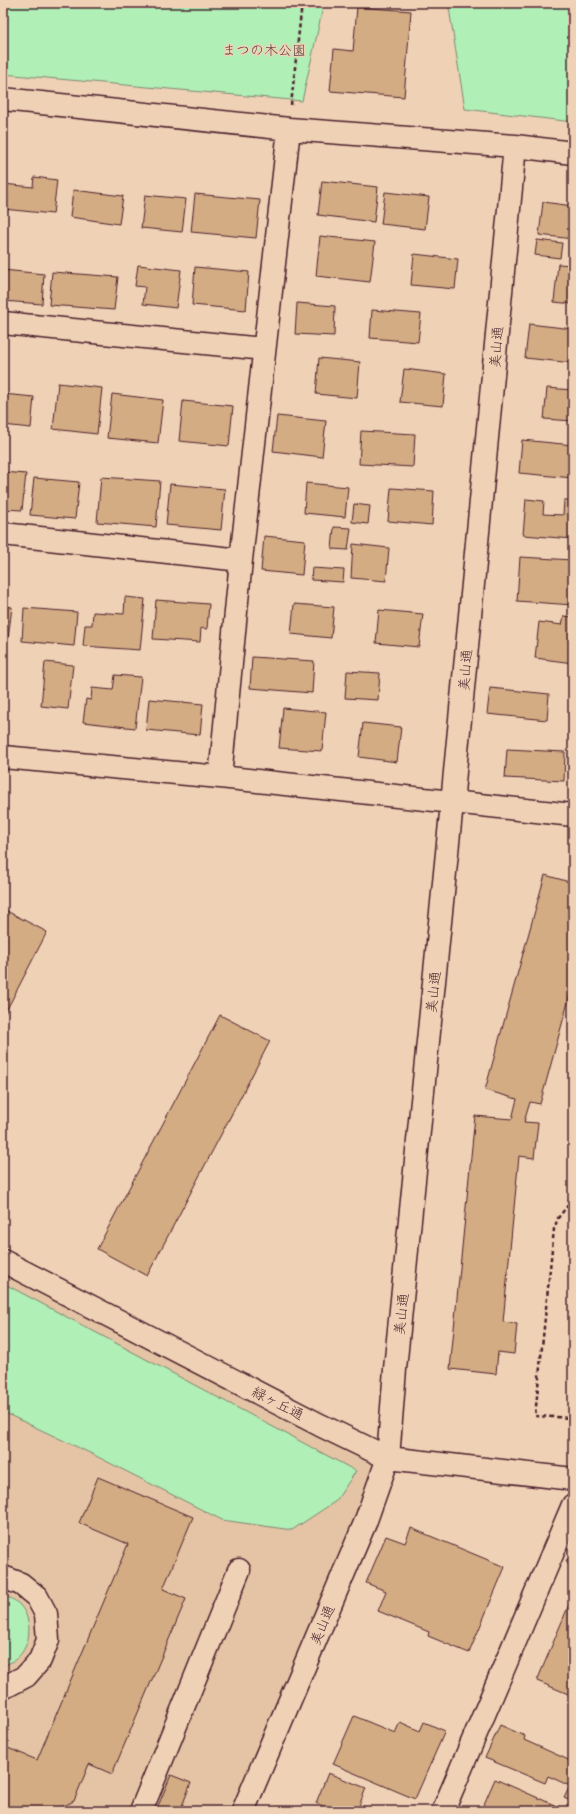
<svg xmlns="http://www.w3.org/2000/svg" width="576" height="1814" font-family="Delius,'Klee One',sans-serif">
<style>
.built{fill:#e4c4a5}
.green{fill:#b0efb6;stroke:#7d8770}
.building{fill:#d3ac84;stroke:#4a1f2b}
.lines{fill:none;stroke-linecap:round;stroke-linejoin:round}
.minor-casing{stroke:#4a1f2b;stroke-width:25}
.path{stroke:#4a1f2b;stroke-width:2.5;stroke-dasharray:4 3;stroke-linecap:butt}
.minor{stroke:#efd2b6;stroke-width:22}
.labels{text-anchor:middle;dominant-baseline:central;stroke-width:3;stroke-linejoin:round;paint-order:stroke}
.park-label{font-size:14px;fill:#593e40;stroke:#efd2b6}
.street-label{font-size:14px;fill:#4a1f2b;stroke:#efd2b6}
</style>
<rect width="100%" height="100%" fill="#efd2b6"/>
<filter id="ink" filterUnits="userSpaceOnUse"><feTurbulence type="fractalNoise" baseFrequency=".025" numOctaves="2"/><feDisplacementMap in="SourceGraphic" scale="8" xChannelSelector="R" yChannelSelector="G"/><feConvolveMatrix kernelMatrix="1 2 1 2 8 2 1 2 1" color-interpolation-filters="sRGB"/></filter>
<g filter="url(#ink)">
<!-- built -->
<path class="built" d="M3,1261L388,1458L243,1811H3Z"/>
<!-- green -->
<path class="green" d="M3,3H324L302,101L3,74Z
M442,3H573V122L465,109L449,8Z
M3,1283L356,1471L336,1501L292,1530L222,1520L92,1454L3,1412Z
M3,1596C38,1602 37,1658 3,1665Z"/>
<!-- building -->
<path class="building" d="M357,7L411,11L404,97L330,91L334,49L353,51Z
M34,177L57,180L53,214L3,209V184L33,187Z
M322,181L378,187L374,222L318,215Z
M73,190L123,196L119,224L70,217Z
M385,192L429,197L425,229L381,224Z
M195,194L260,200L256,238L191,232Z
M145,195L186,199L182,232L141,228Z
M543,202L573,206V239L539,235Z
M320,236L375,242L370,282L316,276Z
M537,240L562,243L560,258L535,255Z
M414,254L458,259L455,289L411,285Z
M558,264L573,265V304L554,302Z
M138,265L181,270L176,308L143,304L145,287L135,286Z
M195,267L249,272L246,310L192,305Z
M3,270L44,274L42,304L3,301Z
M52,272L118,277L114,310L49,305Z
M297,303L335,306L334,336L295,334Z
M372,310L421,314L418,342L370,338Z
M529,324L573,329V363L525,358Z
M319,358L360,362L357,398L316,394Z
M404,369L446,374L443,406L400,402Z
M58,383L102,388L97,434L53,429Z
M547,388L573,390V421L544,419Z
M3,394L34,397L31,428L3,425Z
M112,394L163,400L158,443L107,438Z
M183,401L233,406L229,446L179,441Z
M277,416L326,421L322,457L273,451Z
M361,431L415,434L413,467L359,464Z
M522,440L573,445V478L519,473Z
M3,472L26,474L22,510L3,509Z
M101,477L160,481L156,527L97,522Z
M34,478L79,482L75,519L30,515Z
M306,483L348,487L345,517L304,513Z
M170,484L225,489L221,530L166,525Z
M391,488L434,491L432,525L388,521Z
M526,499L544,501L543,514L563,515L564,500H573V539L523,535Z
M354,504L370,506L368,524L352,522Z
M334,527L351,528L348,550L332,549Z
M264,536L305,540L302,575L261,571Z
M353,544L389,548L386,581L351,578Z
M520,557L573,560V605L517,601Z
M312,568L344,570L343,582L311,580Z
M125,597L145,599L140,650L83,646L85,625H92L93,612L124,614Z
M156,600L209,604L207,629L201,628L200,642L153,639Z
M294,604L334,607L331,638L291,634Z
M3,606L12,607L8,639H3Z
M24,608L77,612L74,646L22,641Z
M379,610L423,614L419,647L376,643Z
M564,616L573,617V663L535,658L539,622L562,625Z
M252,657L314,661L312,693L250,688Z
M45,662L73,665L68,709L41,706Z
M347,671L380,673L378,700L345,698Z
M115,675L141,677L135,728L83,722L86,699L91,700L92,688L113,690Z
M490,688L549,694L547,720L487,714Z
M149,699L203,704L200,735L146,730Z
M283,708L326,712L322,751L279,748Z
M363,723L401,727L397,762L359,757Z
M507,749L565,752L564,781L505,778Z
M545,875L573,883V984L540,1104L530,1102L524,1122L538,1123L534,1158L519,1156L503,1322L517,1324L514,1354L498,1352L496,1374L450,1369L475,1116L512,1119L517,1099L485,1090Z
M3,909L47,932L3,1017Z
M220,1015L270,1041L147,1276L97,1249Z
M98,1477L193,1517L163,1589L186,1599L112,1774L89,1764L74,1801L53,1811H3V1746L37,1760L128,1544L79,1523Z
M411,1528L505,1567L469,1653L428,1636L429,1632L378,1611L386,1591L366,1583L386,1536L405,1543Z
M573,1558V1573L566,1560Z
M573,1595V1696L537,1681Z
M354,1716L395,1733L400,1722L420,1731L424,1722L445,1731L415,1799L333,1764Z
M500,1725L525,1736L524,1740L573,1762V1802L564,1798L570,1786L548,1776L545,1783L485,1758Z
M328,1773L366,1788L357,1811H335L316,1803Z
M171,1775L191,1783L180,1811H156Z
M495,1779L568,1811H481Z"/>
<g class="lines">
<!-- minor casing -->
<g class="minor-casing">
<path id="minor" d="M3,99L289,129L515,146L573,153
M3,323L264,349
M3,534L241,560
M3,757L220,777L573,815
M220,777L241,560L289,129
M3,1261L320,1425L388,1458L573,1479
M3,1577L21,1584L37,1597L46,1614L48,1640L40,1660L26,1676L3,1688
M141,1811L239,1570
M243,1811L365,1523L388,1458L395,1369L452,803L515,146
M443,1811L573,1505"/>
</g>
<!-- path -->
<path class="path" d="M291,105L302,3
M573,1177L569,1204L558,1218L554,1229L535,1416L573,1418"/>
<!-- minor -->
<use href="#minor" class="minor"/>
</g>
</g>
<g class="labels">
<!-- park labels -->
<g class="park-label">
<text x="264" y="50">まつの木公園</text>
</g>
<!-- street labels -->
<g class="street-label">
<text transform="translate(496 347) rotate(-85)">美山通</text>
<text transform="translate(465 670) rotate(-85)">美山通</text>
<text transform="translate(433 992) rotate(-84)">美山通</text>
<text transform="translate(401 1314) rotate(-84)">美山通</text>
<text transform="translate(278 1403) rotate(27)">緑ヶ丘通</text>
<text transform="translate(322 1625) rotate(-67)">美山通</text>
</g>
</g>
<!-- margin -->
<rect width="576" height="1814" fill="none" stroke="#efd2b6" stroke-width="16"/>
<rect x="8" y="8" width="560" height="1798" fill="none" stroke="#4a1f2b" stroke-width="1.5" filter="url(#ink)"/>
</svg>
